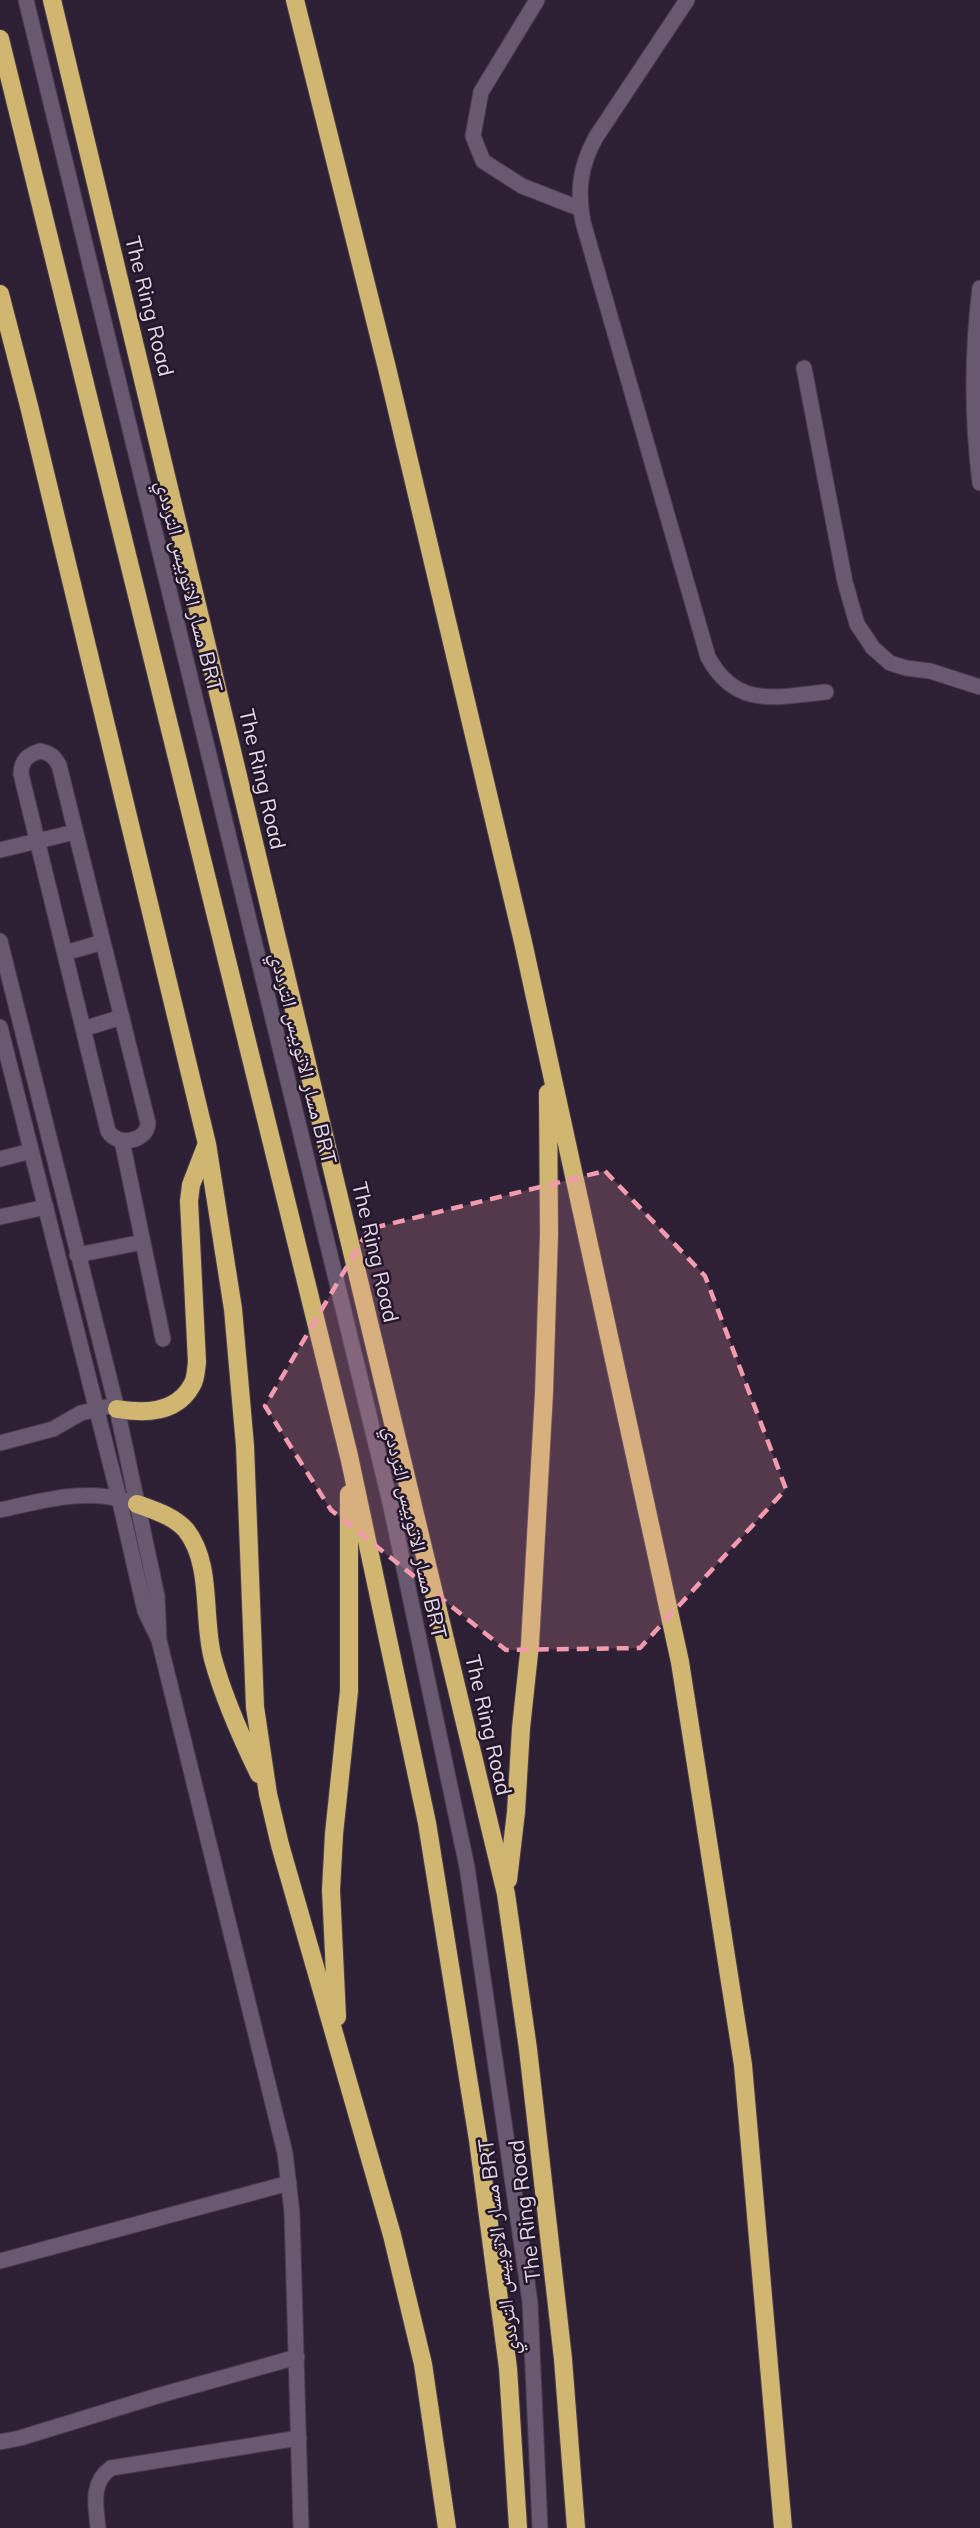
<svg xmlns="http://www.w3.org/2000/svg" width="980" height="2528" font-family="Mulish,'Noto Naskh Arabic',sans-serif">
<style>
.lines{fill:none;stroke-linecap:round;stroke-linejoin:round}
.minor-casing{stroke:#463b4c;stroke-width:17}
.highway-casing{stroke:#463b4c;stroke-width:20}
.minor{stroke:#685870;stroke-width:15}
.highway{stroke:#d1b671;stroke-width:18}
.marked{fill:#f29aae;fill-opacity:0.2;stroke:#f29aae;stroke-width:4.5;stroke-dasharray:12 8;stroke-linejoin:round}
.labels{text-anchor:middle;dominant-baseline:central;stroke-width:5;stroke-linejoin:round;paint-order:stroke}
.street-label{font-size:21px;fill:#e0d8e5;stroke:#24162a}
</style>
<rect width="100%" height="100%" fill="#2d2034"/>
<g class="lines">
<!-- minor casing -->
<g class="minor-casing">
<path id="minor" d="M26,0L390,1502L467,1867L530,2302L540,2528
M537,0L481,92L473,136L483,161L522,186L581,209
M687,0L596,137C580,166 577,190 583,222L708,657C736,709 776,697 826,692
M980,288C972,352 972,419 980,483
M804,368L845,582L857,624L873,648L890,663L906,668L930,671L980,687
M40,751C50,753 54,756 59,765L148,1123C147,1142 117,1147 108,1131L21,774C21,760 28,755 40,751Z
M0,850L75,832
M0,941L117,1409L157,1596L159,1640L285,2153L292,2213L301,2528
M65,953L103,942
M0,1027L119,1498L145,1611L159,1640
M83,1029L122,1017
M122,1141L163,1339
M0,1159L31,1151
M0,1217L46,1207
M77,1255L143,1242
M0,1443L53,1429L81,1413L106,1407
M0,1510C42,1501 84,1488 127,1501
M0,2261L289,2183
M0,2442L20,2438L157,2396L297,2357
M98,2528C96,2506 90,2483 111,2468L299,2438"/>
</g>
<!-- highway casing -->
<g class="highway-casing">
<path id="highway" d="M52,0L506,1894L528,2049L563,2359L576,2528
M295,0L387,368L523,942L680,1662L743,2065L783,2528
M0,39L349,1456L427,1823L478,2140L508,2368L518,2528
M0,294L29,406L207,1144L233,1309L245,1446L255,1707L268,1794L280,1845L392,2235L423,2364L447,2528
M117,1409C145,1414 177,1413 192,1385C196,1379 196,1369 197,1362L189,1201L191,1185L206,1146
M137,1504C153,1510 174,1516 186,1530C213,1564 202,1619 213,1659C224,1699 241,1737 259,1774
M508,1880L516,1812L521,1728L530,1644L544,1393L549,1235L548,1093
M337,2017L331,1890L334,1834L349,1691V1494"/>
</g>
<!-- minor -->
<use href="#minor" class="minor"/>
<!-- highway -->
<use href="#highway" class="highway"/>
</g>
<!-- marked area -->
<path class="marked" d="M605,1171L705,1276L786,1489L640,1648L506,1650L331,1510L265,1406L369,1229Z"/>
<g class="labels">
<!-- street labels -->
<g class="street-label">
<text transform="translate(150 306) rotate(76)">The Ring Road</text>
<text transform="translate(190 586) rotate(76)">مسار الاتوبيس الترددي BRT</text>
<text transform="translate(263 779) rotate(77)">The Ring Road</text>
<text transform="translate(304 1058) rotate(76)">مسار الاتوبيس الترددي BRT</text>
<text transform="translate(376 1252) rotate(77)">The Ring Road</text>
<text transform="translate(416 1532) rotate(77)">مسار الاتوبيس الترددي BRT</text>
<text transform="translate(489 1725) rotate(77)">The Ring Road</text>
<text transform="translate(524 2211) rotate(-97)">The Ring Road</text>
<text transform="translate(498 2247) rotate(-97)">مسار الاتوبيس الترددي BRT</text>
</g>
</g>
</svg>
